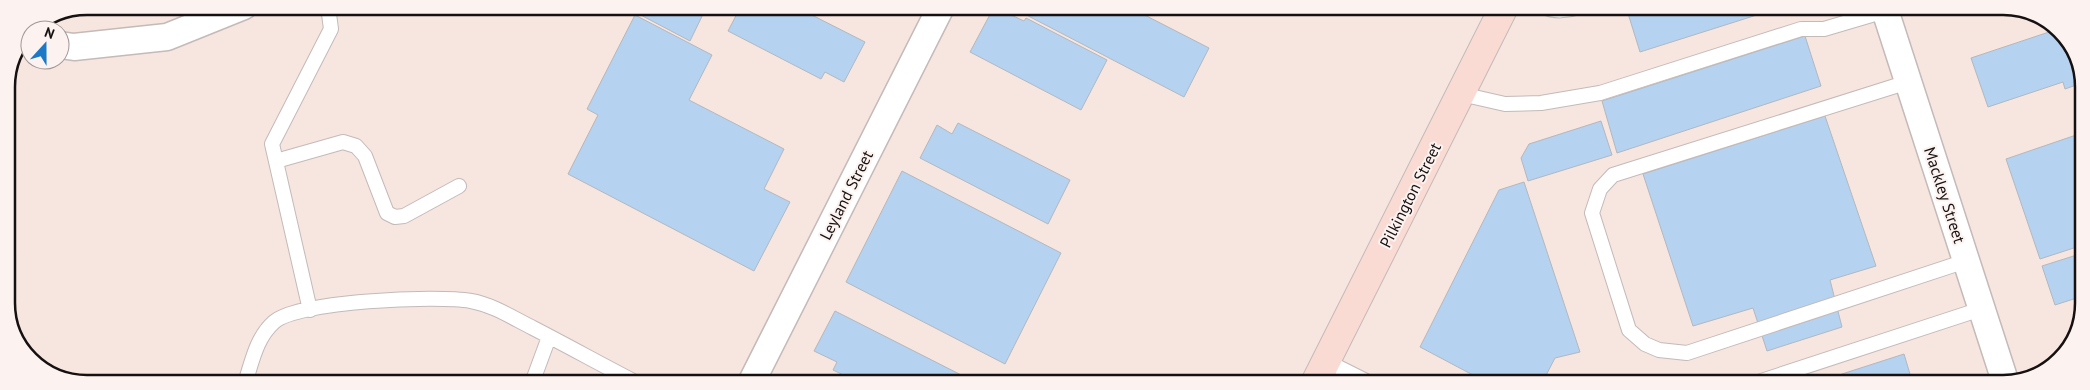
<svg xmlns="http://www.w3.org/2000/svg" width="2090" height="390" font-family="'PT Sans',sans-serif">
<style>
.built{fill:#f7e5e0;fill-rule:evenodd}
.building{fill:#b5d2f0;stroke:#b2b8be}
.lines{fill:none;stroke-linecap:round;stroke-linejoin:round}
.lane-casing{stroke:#c4bab8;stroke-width:16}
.street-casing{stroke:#c4bab8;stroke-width:29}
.secondary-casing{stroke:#c4bab8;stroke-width:30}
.lane{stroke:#fff;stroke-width:14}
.street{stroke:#fff;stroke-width:26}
.secondary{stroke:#fadbd4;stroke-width:28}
.labels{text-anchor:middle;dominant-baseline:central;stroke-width:4;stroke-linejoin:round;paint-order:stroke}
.street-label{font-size:16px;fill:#141110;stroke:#fcf2f0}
.rim{fill:none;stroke:#141110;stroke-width:2.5}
</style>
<rect width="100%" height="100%" fill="#fcf2f0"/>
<!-- built -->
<path class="built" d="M87,6L2014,7L2060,30L2082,71L2083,314L2056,364L2008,384L76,383L34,364L9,324L6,87L30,30ZM30,30H60V60H30Z"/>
<!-- building -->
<path class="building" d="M639,6H707L690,41L635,12Z
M741,6L796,7L865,42L844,82L825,72L821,79L728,31Z
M994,7L1024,21L1026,18L1107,60L1081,110L970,52Z
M1011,7H1129L1209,48L1184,97Z
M1626,7H1782L1640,52Z
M635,15L712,55L689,100L784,149L764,189L790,202L754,271L568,174L598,115L587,109Z
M2058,29L2082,71V83L2065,89L2063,82L1988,107L1971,58Z
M1805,36L1821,86L1617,153L1602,101Z
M1825,116L1876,266L1830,280L1842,327L1767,351L1753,308L1693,326L1643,174Z
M1601,121L1612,155L1528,181L1521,158L1529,144Z
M958,123L1070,180L1048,224L920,158L937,125L952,134Z
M2082,133L2083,245L2040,259L2006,159Z
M902,171L1061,253L1005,364L846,282Z
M1524,182L1580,352L1555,358L1542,383H1488L1420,347L1499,190Z
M2083,253V296L2055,305L2042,266Z
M835,311L977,383H860L833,370L837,362L814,351Z
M1904,354L1913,384H1811Z"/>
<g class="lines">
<!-- lane casing -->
<g class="lane-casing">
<path id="lane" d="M1544,7C1554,12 1568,11 1579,7
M1908,82L1613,175L1600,189L1592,213L1629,330L1645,344L1659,350L1687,353L1966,261
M1461,94L1505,104L1541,103L1600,93L1801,29H1824L1885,11
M276,161L343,142L356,146L365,156L387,213L395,217L404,216L459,186
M310,310L272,144L331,29L329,14L326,6
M1326,361L1370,383
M245,383C252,362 256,338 274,322C297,301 437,295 471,301C493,305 513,318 533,328C568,346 602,365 637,383
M532,383L549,337
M1752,384L1981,309"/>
</g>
<!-- street casing -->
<g class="street-casing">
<path id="street" d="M1884,7L2006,384
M26,41H30
M60,45L74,47L167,37L244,6
M751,383L941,7"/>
</g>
<!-- secondary casing -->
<g class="secondary-casing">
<path id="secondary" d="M1315,383L1504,7"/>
</g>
<!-- lane -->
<use href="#lane" class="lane"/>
<!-- street -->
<use href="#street" class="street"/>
<!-- secondary -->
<use href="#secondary" class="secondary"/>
</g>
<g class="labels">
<!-- street labels -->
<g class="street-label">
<text transform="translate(846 195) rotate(-63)">Leyland Street</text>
<text transform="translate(1410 195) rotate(-63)">Pilkington Street</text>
<text transform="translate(1945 195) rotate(72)">Mackley Street</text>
</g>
</g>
<!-- crop -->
<path d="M0 0H2090V390H0ZM87 15H2003A72 72 0 0 1 2075 87V303A72 72 0 0 1 2003 375H87A72 72 0 0 1 15 303V87A72 72 0 0 1 87 15Z" fill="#fcf2f0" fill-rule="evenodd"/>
<path class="rim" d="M87 15H2003A72 72 0 0 1 2075 87V303A72 72 0 0 1 2003 375H87A72 72 0 0 1 15 303V87A72 72 0 0 1 87 15Z"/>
<!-- north arrow -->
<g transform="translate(45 45) rotate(21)"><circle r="24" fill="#fcf2f0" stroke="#9f9896"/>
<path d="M0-4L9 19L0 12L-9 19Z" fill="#1c79c6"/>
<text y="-8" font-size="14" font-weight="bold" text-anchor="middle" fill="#141110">N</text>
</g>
</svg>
